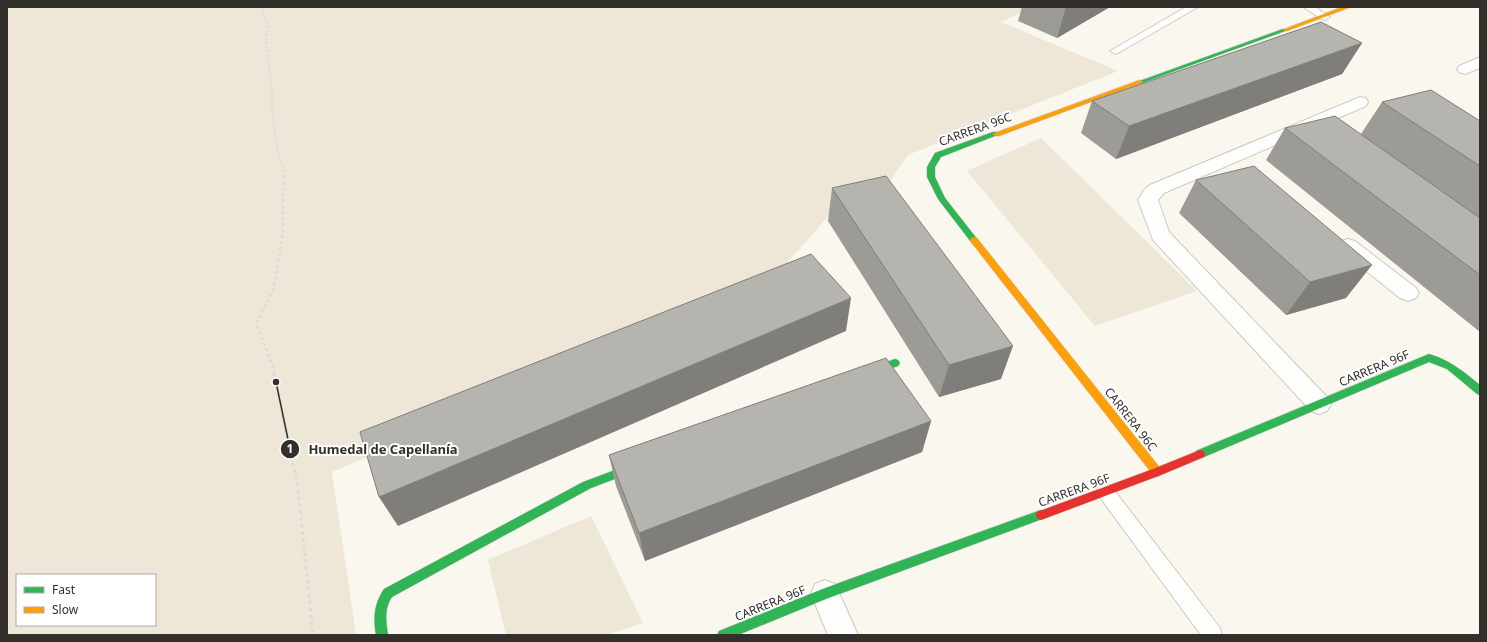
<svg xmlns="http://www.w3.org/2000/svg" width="1487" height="642" font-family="'Noto Sans',sans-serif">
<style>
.green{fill:#eee6d6;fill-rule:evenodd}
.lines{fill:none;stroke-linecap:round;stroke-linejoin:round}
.lane-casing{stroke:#ccc9c3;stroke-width:2}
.street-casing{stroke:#ccc9c3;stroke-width:2}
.fast-casing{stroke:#ccc9c3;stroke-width:1}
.slow-casing{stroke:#ccc9c3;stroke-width:1}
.jam-casing{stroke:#ccc9c3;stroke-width:1}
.path-far2{stroke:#dcdbd9;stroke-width:2;stroke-dasharray:2 2;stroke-linecap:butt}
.path-far1{stroke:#dcdbd9;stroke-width:2.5;stroke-dasharray:3 3;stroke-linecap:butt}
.path{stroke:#dcdbd9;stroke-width:3;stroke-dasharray:3.5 3.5;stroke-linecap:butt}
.lane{fill:#fefefd;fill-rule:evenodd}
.street{fill:#fefefd;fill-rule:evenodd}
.fast{fill:#30b455;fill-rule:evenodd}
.slow{fill:#ff9f0a;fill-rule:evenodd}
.jam{fill:#e5322d;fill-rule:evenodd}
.wall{fill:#9d9b96}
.shaded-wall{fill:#7f7e7a}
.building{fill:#b6b4ae;stroke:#7f7e7a}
.labels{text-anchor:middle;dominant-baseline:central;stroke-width:4;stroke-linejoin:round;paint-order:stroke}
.street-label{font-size:12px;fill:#33302b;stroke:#fff}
.leader{fill:none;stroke:#33302b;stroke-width:1.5}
.callout-dot{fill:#33302b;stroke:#fff;stroke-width:1.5}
.mark-label{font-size:12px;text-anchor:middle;font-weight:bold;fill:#fff}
.callout-label{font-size:13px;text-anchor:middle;font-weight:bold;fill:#33302b;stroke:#fff;stroke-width:4;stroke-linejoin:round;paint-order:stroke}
</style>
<rect width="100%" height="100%" fill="#faf7ef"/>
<!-- green -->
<path class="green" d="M7,7H1031L1001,22L1118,71L908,155L883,190L835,209L760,293L332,472L356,635H7ZM17,575H155V625H17Z
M1041,138L1197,291L1095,326L967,171Z
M591,516L643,623L606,635H506L488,560Z"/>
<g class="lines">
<!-- lane casing -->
<g class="lane-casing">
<path id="lane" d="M1186,7H1198L1118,53L1115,54L1110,51Z
M1303,7H1315L1330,17L1325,20L1322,19Z
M1105,484L1111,486L1220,628L1222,635H1201L1099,496L1097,491L1099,486Z"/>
</g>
<!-- street casing -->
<g class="street-casing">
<path id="street" d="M1480,57V68L1465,74L1459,72L1457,69L1459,66Z
M1360,97L1366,98L1368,102L1366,106L1164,193L1158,200L1169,232L1327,397L1331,404L1327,411L1319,414L1311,411L1153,240L1138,200L1144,190L1150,185Z
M1348,239L1355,241L1416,288L1419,293L1416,298L1408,301L1400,298L1341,251L1338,246L1341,241Z
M825,580L835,584L858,635H828L811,594L815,584Z"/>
</g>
<!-- fast casing -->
<g class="fast-casing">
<path id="fast" d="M1283,29L1288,30L1142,83L1140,84L1137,82Z
M993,132H996L1000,134L941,157L935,167V177L945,198L978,240L974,243L971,242L938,199L927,177V167L935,153Z
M1429,354C1450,360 1464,372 1480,385V395L1477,394L1447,369L1429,362L1204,457L1200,458L1196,457L1195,454L1196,451Z
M895,359L898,360L900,363L898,366L863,379L860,378L858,375L860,372Z
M642,460L646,461L647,464L646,467L591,488L392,597C384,609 386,621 388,635H376C373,618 374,604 384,589L583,482Z
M1041,510L1045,512L1046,515L1045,518L826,599L738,635H717L719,631L825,588Z"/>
</g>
<!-- slow casing -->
<g class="slow-casing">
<path id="slow" d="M1342,7H1351L1287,31L1282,30Z
M1140,80L1143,82L1142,83L999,136H996L992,134Z
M974,237L977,238L1161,469L1162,472L1161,475L1157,477L1153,475L971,242L970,240L971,238Z"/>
</g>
<!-- jam casing -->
<g class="jam-casing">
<path id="jam" d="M1200,450L1204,451L1205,454L1204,457L1161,475L1041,520L1037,518L1036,515L1037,512L1153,469Z"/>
</g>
<!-- path-far2 -->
<path class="path-far2" d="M263,7L264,17L268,25L266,41L272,91V109L277,149L282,165"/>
<!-- path-far1 -->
<path class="path-far1" d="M274,374L272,364L256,323L273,291L283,232V196L285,174L282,164"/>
<!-- path -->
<path class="path" d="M274,373L298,488L313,635"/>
<!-- lane -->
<use href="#lane" class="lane"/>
<!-- street -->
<use href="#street" class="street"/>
<!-- fast -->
<use href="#fast" class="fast"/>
<!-- slow -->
<use href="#slow" class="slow"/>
<!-- jam -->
<use href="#jam" class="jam"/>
</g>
<!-- wall -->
<path class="wall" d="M1022,7H1110L1057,38L1018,21Z
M1362,43L1342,74L1116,159L1081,133L1092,101Z
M1382,102L1480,121V332L1266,160L1285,128L1361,134Z
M1196,180L1346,298L1286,315L1179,213Z
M832,188L1001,379L939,397L828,221Z
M931,421L922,452L645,561L616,486L609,455Z"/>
<!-- shaded-wall -->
<path class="shaded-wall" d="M1066,7H1110L1057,38Z
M1362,43L1342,74L1116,159L1129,126Z
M1372,265L1346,298L1286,315L1310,282Z
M851,298L846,331L398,526L379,497Z
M1013,346L1001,379L939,397L949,365Z
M931,421L922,452L645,561L639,533Z"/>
<!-- building -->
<path class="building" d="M1321,22L1362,43L1129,126L1092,101Z
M1431,90L1480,121V166L1382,102Z
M1335,116L1480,218V275L1285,128Z
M1254,166L1372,265L1310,282L1196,180Z
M886,176L1013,346L949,365L832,188Z
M811,254L851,298L379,497L360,432Z
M886,358L931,421L639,533L609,455Z"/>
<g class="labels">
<!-- street labels -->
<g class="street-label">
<text transform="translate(975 129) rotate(-20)">CARRERA 96C</text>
<text transform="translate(1374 368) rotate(-23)">CARRERA 96F</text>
<text transform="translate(1131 419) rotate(52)">CARRERA 96C</text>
<text transform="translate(1074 490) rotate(-20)">CARRERA 96F</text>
<text transform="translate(770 603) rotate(-22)">CARRERA 96F</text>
</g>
</g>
<!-- callouts -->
<path class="leader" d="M276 382L290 449"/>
<g class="callout-dot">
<circle cx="276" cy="382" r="4"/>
<circle cx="290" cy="449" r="10"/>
</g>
<g class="mark-label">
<text x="290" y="453">1</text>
</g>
<g class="callout-label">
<text x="383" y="454">Humedal de Capellanía</text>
</g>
<!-- border -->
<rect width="1487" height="642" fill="none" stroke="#33302b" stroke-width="16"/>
<!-- legend -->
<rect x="16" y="574" width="140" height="52" fill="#ffffff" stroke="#adacaa"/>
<rect x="24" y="587" width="20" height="6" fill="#30b455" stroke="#adacaa"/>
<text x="52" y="594" font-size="12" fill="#33302b">Fast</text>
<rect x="24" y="607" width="20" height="6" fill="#ff9f0a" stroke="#adacaa"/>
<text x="52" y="614" font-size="12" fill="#33302b">Slow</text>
</svg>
